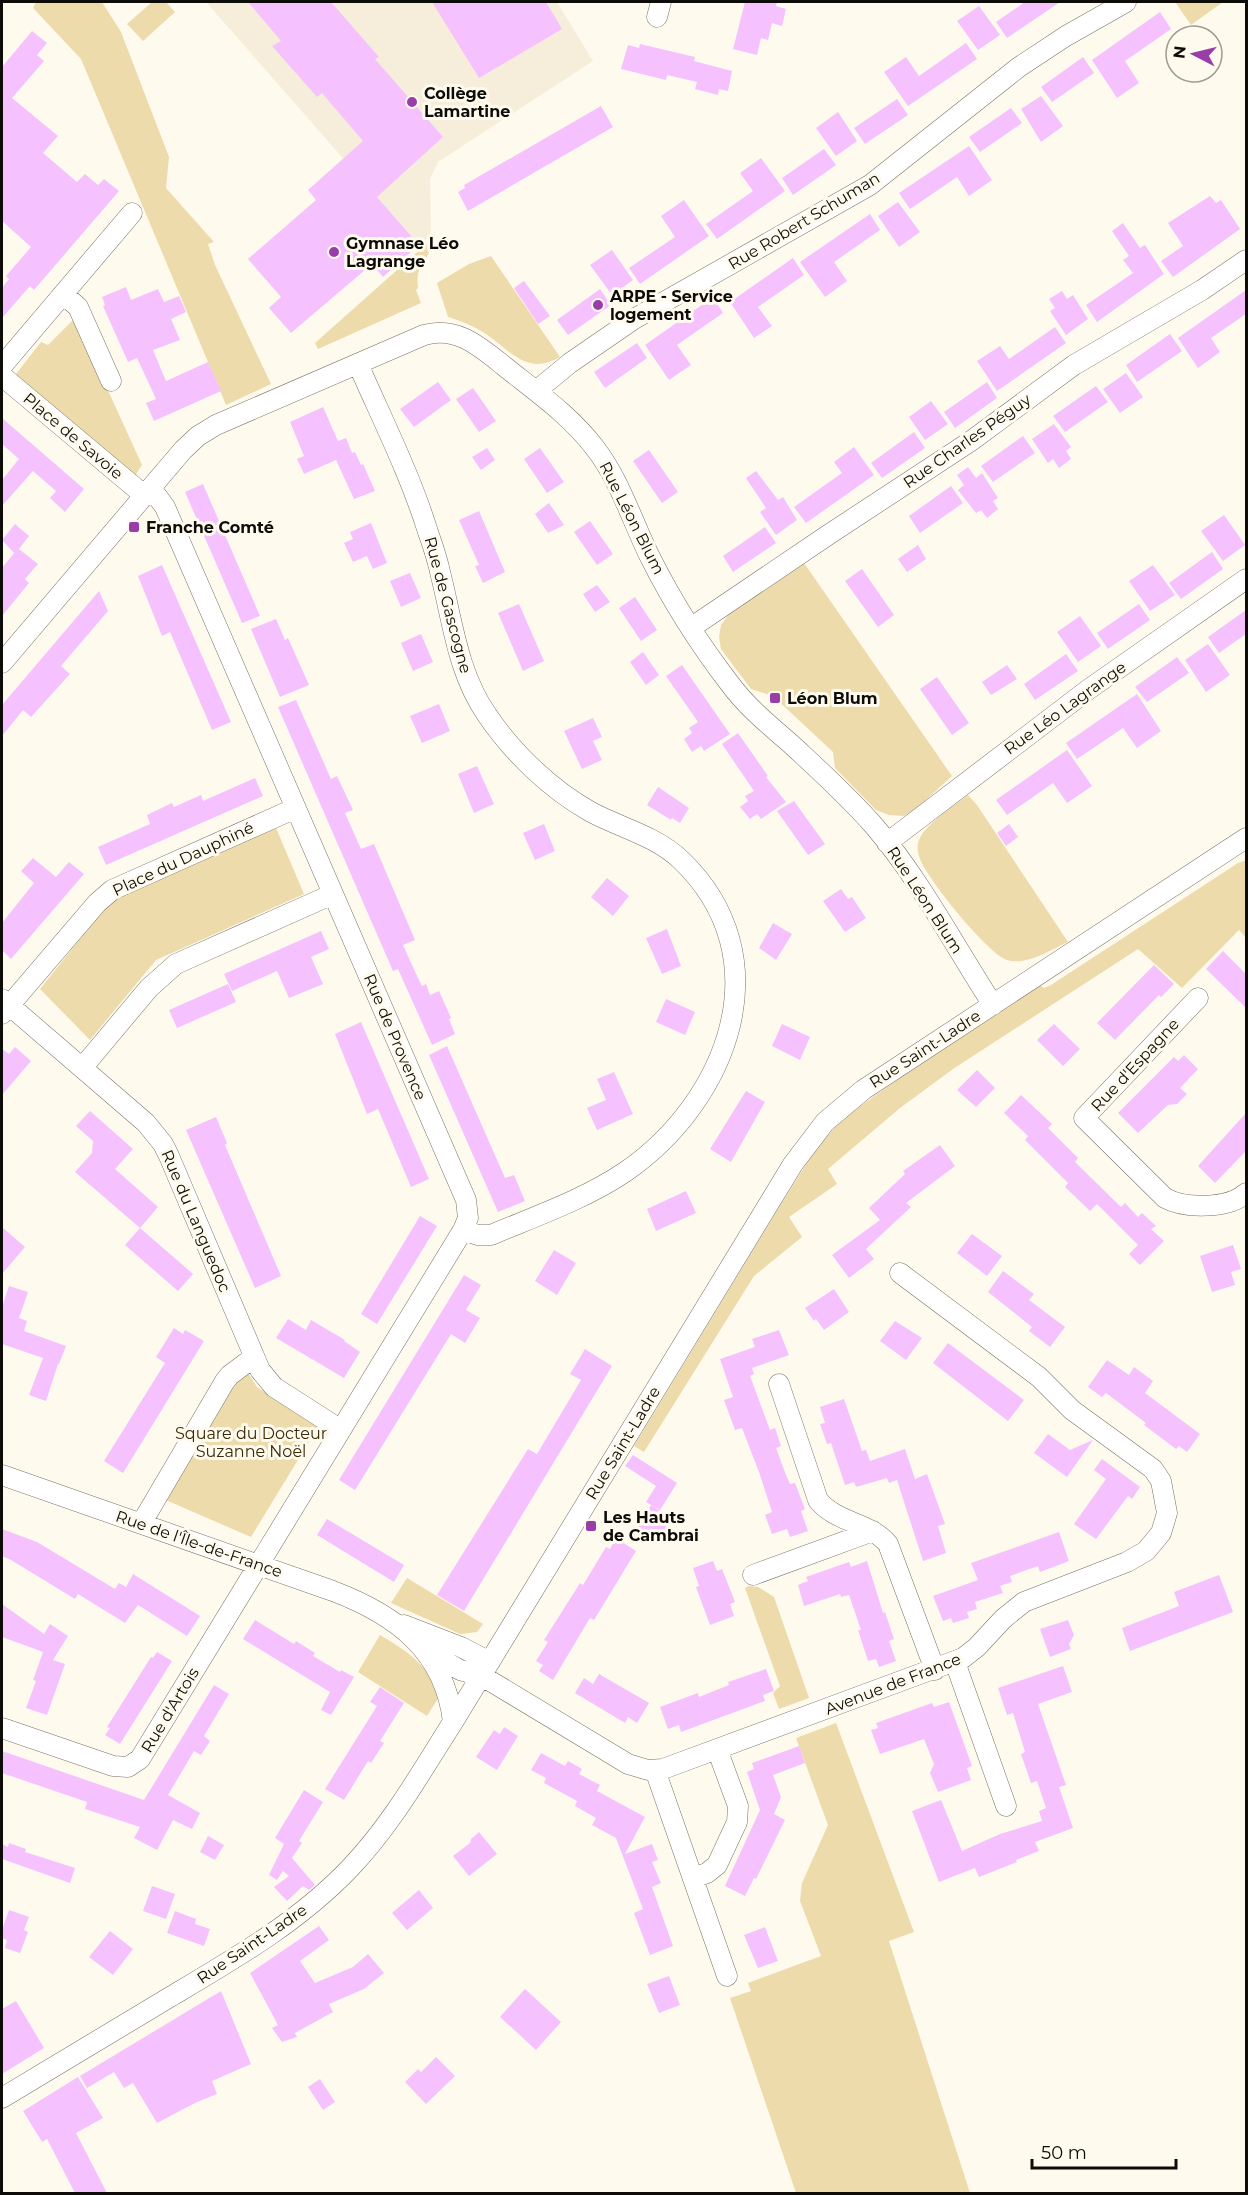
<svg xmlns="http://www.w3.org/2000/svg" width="1248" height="2195" font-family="Montserrat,sans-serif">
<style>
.built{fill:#f6eedb}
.green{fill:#eedbac}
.building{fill:#f6c1ff}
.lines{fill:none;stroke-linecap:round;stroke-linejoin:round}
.minor-casing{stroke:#777368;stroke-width:21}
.minor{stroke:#fff;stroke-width:20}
.poi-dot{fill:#993ea8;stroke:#fffaee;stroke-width:2}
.labels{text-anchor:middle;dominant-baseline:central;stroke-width:6;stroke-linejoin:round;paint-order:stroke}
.poi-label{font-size:16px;font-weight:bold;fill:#0e0c09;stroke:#fffaee;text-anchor:start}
.street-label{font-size:16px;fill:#0e0c09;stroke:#fffaee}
.park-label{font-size:16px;fill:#372b08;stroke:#fffaee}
</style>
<rect width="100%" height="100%" fill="#fffaee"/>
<!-- built -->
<path class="built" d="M206,2H557L593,61L438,162L430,179L431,236L419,245Z"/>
<!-- green -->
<path class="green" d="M36,2H102L121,32L169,157L166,188L214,242L208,244L215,265L271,384L226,405L81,59L33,8Z
M152,2H166L175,12L143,41L127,24Z
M1175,2H1223L1191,25Z
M432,239C431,262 414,263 418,288L416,290L421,303L318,349L315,343Z
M491,256L560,357C527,376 512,352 486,334C474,326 461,321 448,317L437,283L469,264Z
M75,318L142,465L133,479L18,381L16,374L41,342L48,345Z
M804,563L952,776L915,810L904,816L889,815L876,810L835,768L833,752L773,696L751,689L721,649L719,637L721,625L731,611Z
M968,795L977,805L1068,942C1050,950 1027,966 1007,960C988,954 924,876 919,856C917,850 917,843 920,838C926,824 955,805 968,795Z
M276,828L304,894L156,960L90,1040L40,989L112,899Z
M1246,860V938L1239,930L1182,988L1138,949L953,1069L900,1108L828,1169L837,1184L789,1217L802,1237L754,1276L644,1452L634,1446L775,1214L813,1153L836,1126L852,1112L904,1075L1040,985L1044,988L1051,985L1238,863Z
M247,1371L257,1387L318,1427L251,1537L161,1498L231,1379Z
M407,1578L483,1624L477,1632L460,1634L391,1603Z
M749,1586L758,1587L774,1597L809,1698L779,1709L773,1693L780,1686L745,1588Z
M380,1635C404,1649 432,1667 439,1697L427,1716L358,1672Z
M836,1723L914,1932L889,1941L970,2193H796L730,1998L751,1991L748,1983L821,1956L800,1901L802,1883L828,1825L796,1738Z"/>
<!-- building -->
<path class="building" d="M248,2H331L379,57L375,59L443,137L377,197L419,245L383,277L372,264L291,333L269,308L281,297L248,259L316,200L308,190L363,141L322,93L317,97L272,46L281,41Z
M432,2H546L562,29L479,78Z
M745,2H777L776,6L786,9L782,26L772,23L768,40L761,38L757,55L733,49Z
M1025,2H1060L1007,38L996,22Z
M979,6L1000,35L978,50L957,21Z
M1160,12L1171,29L1125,61L1139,83L1117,98L1092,60Z
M32,31L47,43L37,55L44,61L12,98L58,136L43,153L77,182L85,174L98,185L104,179L119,191L34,290L30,286L2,318V288L9,279L6,276L31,247L2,221V67Z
M966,43L977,59L908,106L884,72L906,57L919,76Z
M640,44L695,57L694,61L732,71L728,91L719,89L718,95L695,89L697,82L667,75L666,80L621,69L628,45L639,48Z
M1083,57L1094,73L1052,102L1041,87Z
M1041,96L1063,126L1041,142L1021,109Z
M897,99L908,115L865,144L854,128Z
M601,106L613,127L468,211L458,192L465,188L464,185Z
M1011,108L1022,123L980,152L969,137Z
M838,112L857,141L836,156L816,128Z
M969,146L992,180L969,196L957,177L910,209L899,193Z
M824,149L836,165L793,195L782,178Z
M761,158L785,191L717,239L706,224L753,191L740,173Z
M1210,196L1216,203L1221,200L1240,229L1173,277L1161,261L1183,246L1168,223Z
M684,200L709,236L640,284L629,268L675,237L661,216Z
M898,202L920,232L899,247L878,216Z
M870,214L880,230L834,262L847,281L825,297L800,262Z
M1123,223L1140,248L1145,245L1164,274L1097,322L1086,305L1133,273L1123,260L1129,256L1112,231Z
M612,250L633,280L612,295L590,265Z
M793,258L804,275L758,307L772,326L754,338L730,302Z
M524,281L550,316L538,324L514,288Z
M126,287L131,300L158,289L164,302L179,296L186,312L171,319L180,340L153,350L166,381L208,362L221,391L154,421L146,403L156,399L137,358L128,362L103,306L105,305L102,297Z
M600,289L611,305L568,335L557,320Z
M1246,290V314L1211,338L1220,352L1198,368L1178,338Z
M1062,291L1067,299L1073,295L1088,319L1066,335L1050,311L1055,308L1049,299Z
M713,297L723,313L677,345L691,365L669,380L645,345Z
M1055,327L1066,343L997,391L977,361L1000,346L1009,359Z
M1170,334L1182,351L1137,382L1126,365Z
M637,343L647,358L605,388L594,372Z
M1126,373L1143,397L1120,413L1103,389Z
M438,382L451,400L414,427L400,409Z
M987,382L997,398L955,428L944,412Z
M1096,386L1108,402L1065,432L1053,416Z
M473,388L496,421L479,432L456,399Z
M931,401L948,424L925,440L909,417Z
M323,407L338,441L346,438L352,453L355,452L361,465L363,464L375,491L354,499L336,460L304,474L297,459L304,456L290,422Z
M2,418L84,489L65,512L50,498L56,491L33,471L2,506V480L19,459L2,444Z
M1054,424L1071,447L1066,451L1071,459L1059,468L1053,459L1048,463L1032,439Z
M914,432L925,448L882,478L871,463Z
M1023,436L1035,453L993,482L981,466Z
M854,447L874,475L806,523L794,507L842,473L834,462Z
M487,448L495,460L481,470L472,457Z
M540,448L564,482L547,493L524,459Z
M649,450L678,492L662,503L633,461Z
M968,467L976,478L982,473L998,498L993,501L998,509L987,518L981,510L976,513L958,490L964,485L957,475Z
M756,471L778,500L783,497L797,520L776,535L760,512L766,508L746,478Z
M203,484L260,616L242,623L185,492Z
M951,486L963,503L920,533L909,516Z
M549,503L564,525L548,533L535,514Z
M479,511L505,572L483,583L475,566L479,565L459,520Z
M1224,515L1245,545L1223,561L1201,531Z
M590,521L613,554L597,565L574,532Z
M371,523L387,563L373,569L367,556L353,562L344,543L353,539L350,532Z
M15,524L29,536L19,549L38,564L25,579L29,583L2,616V568L14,553L2,540Z
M765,527L776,543L733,572L723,556Z
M918,545L926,559L907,572L898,559Z
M1212,552L1223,569L1181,599L1169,583Z
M162,565L231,722L212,730L170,632L162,636L138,576Z
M1153,565L1175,595L1150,611L1129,581Z
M862,569L894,615L878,627L845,581Z
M410,573L421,598L401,607L390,581Z
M597,585L610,602L595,612L583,594Z
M99,591L108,611L61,666L70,674L31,717L23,710L2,736V705Z
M635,597L657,630L641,641L619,608Z
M519,604L544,661L523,671L498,613Z
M1139,604L1150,620L1108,649L1097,633Z
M1246,610V634L1219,653L1208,637Z
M1080,616L1101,646L1078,662L1057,632Z
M276,619L285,640L288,638L309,685L280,697L251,629Z
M421,634L433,662L413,671L401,643Z
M1208,644L1230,675L1206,692L1185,660Z
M643,652L659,675L646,685L630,662Z
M1066,654L1078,671L1035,700L1024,684Z
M1177,657L1189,673L1147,702L1135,687Z
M682,665L730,734L704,751L701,746L692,752L684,739L692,733L689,728L698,722L666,676Z
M1007,665L1017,679L991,695L982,682Z
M937,677L969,723L952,735L920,689Z
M1137,694L1161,731L1137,748L1123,728L1077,759L1066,743Z
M296,700L331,779L337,776L353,810L345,813L361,849L374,844L415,940L403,945L418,978L422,986L426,984L430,995L439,991L451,1018L449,1019L455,1034L432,1045L398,969L393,971L278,707Z
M439,704L450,731L422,743L410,716Z
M593,718L602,737L593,741L602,760L582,769L564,731Z
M738,733L768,776L766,777L786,802L761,819L757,814L750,819L740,807L748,801L745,796L754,791L722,744Z
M1067,750L1092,786L1067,803L1053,783L1007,815L996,800Z
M477,766L494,804L474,813L458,774Z
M255,778L263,796L106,865L98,847L150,824L147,815L172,803L174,807L201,795L203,801Z
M658,787L689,808L680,823L672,818L671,820L647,805Z
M794,801L825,844L808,855L777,811Z
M544,824L555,851L535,860L523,833Z
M1009,824L1018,837L1006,846L997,833Z
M33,858L56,877L69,862L84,874L11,959L2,950V923L34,883L21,871Z
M607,878L629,896L613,916L591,897Z
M841,889L848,899L852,897L866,918L845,932L823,901Z
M773,923L792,934L776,960L759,948Z
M667,929L681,966L662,974L646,938Z
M321,931L329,949L311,957L323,984L289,998L277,971L232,991L224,974Z
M1223,951L1246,974V1008L1206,969Z
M1154,965L1174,984L1161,997L1159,995L1115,1040L1097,1023Z
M228,984L236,1002L177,1028L169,1010Z
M666,999L695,1012L685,1035L656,1022Z
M361,1022L429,1179L411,1187L378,1109L367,1114L335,1034Z
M782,1024L810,1037L800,1060L772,1046Z
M1054,1024L1080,1049L1063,1066L1037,1040Z
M447,1046L505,1178L514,1175L525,1201L498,1212L429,1055Z
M15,1047L31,1061L2,1095V1049L9,1054Z
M1184,1055L1198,1069L1180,1088L1187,1094L1177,1104L1168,1105L1138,1133L1118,1113L1174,1057L1178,1061Z
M977,1070L995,1088L976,1107L957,1090Z
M614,1072L633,1114L597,1130L587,1108L606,1100L597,1079Z
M746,1091L765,1102L731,1162L710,1149Z
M1021,1095L1052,1124L1048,1128L1078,1158L1075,1162L1121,1207L1125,1203L1138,1217L1142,1213L1156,1226L1151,1229L1164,1241L1140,1265L1129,1254L1138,1245L1097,1204L1090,1211L1065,1187L1068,1183L1025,1140L1028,1136L1004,1113Z
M90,1111L133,1149L115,1169L158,1207L140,1228L75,1172L92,1153L93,1141L76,1126Z
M1246,1113V1151L1215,1183L1198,1166Z
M216,1117L227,1143L225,1145L281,1276L255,1288L186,1130Z
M940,1145L955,1166L906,1203L911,1207L866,1249L874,1259L849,1278L832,1255L880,1220L869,1208L905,1174L903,1171Z
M686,1191L696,1213L656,1231L647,1209Z
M420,1216L437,1226L377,1324L361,1314Z
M2,1227L25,1247L2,1274Z
M140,1228L193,1274L178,1291L125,1245Z
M972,1234L1002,1256L987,1276L957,1253Z
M1233,1245L1241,1269L1231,1272L1235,1285L1212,1292L1200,1256Z
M554,1250L576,1263L557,1295L535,1281Z
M1003,1271L1034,1294L1029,1300L1065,1327L1050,1347L1029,1331L1032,1327L988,1292Z
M464,1275L481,1285L466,1310L480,1318L465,1343L451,1334L355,1490L339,1480Z
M9,1286L28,1292L19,1318L27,1321L24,1331L66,1346L59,1364H58L46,1401L29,1395L43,1358L2,1344V1307Z
M834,1289L849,1312L824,1330L816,1319L814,1321L805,1308Z
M288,1319L306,1330L311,1320L345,1340L344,1341L360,1352L344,1378L276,1338Z
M895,1321L922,1338L906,1360L880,1341Z
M174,1328L183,1334L185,1330L204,1341L123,1473L104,1461L165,1363L156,1357Z
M779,1330L789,1355L752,1368L754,1374L750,1376L770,1430L775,1428L781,1446L776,1448L786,1475L790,1484L795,1483L805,1509L801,1511L808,1531L790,1537L787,1529L772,1534L765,1515L772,1512L759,1472L742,1428L735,1430L724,1400L733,1397L720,1359L755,1347L752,1339Z
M948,1343L1024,1400L1008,1421L933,1363Z
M585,1349L612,1366L464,1611L437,1595L528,1449L537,1454L581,1380L570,1374Z
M1107,1360L1129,1375L1134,1367L1153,1381L1145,1393L1200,1434L1187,1452L1179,1446L1176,1449L1144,1425L1146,1423L1106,1393L1102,1397L1088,1387Z
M844,1399L862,1451L866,1450L870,1461L905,1449L915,1479L927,1474L945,1524L938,1526L946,1553L923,1561L897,1480L889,1483L887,1478L856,1487L854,1482L845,1485L831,1443L827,1444L820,1424L825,1423L820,1407Z
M1048,1434L1070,1450L1093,1440L1067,1477L1034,1453Z
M633,1455L677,1483L660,1510L646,1502L656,1486L625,1466Z
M1102,1459L1140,1487L1132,1499L1128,1496L1096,1539L1074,1524L1106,1479L1094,1470Z
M651,1505L672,1518L658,1541L638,1527Z
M327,1519L404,1565L394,1582L317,1535Z
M2,1529L37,1542L115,1589L119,1583L126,1587L133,1574L200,1616L187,1636L138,1605L125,1623L78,1594L75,1599L11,1560L2,1556Z
M1059,1532L1069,1561L1040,1572L1038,1566L1010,1576L1012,1582L1000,1586L1003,1593L975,1602L977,1609L967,1612L969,1618L953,1623L951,1618L943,1621L933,1596L978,1580L971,1563Z
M616,1538L636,1551L594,1620L590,1618L553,1680L539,1671L543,1665L536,1661L548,1642L544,1640L580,1583L583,1585L606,1547L610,1549Z
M713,1561L717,1571L722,1569L735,1602L730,1604L734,1616L710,1625L696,1587L699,1586L693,1568Z
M867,1561L883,1613L885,1612L894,1639L889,1641L896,1661L879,1667L876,1659L868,1661L858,1630H861L849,1595L841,1597L840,1594L804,1606L798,1585L808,1581L806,1577L849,1562L851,1567Z
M1219,1575L1233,1612L1130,1651L1122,1628L1179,1606L1174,1592Z
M2,1604L44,1634L50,1624L68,1636L53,1660L65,1664L47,1715L26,1708L36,1681L33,1680L43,1652L2,1637Z
M255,1620L294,1644L296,1641L315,1653L313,1656L340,1672L341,1670L354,1677L331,1715L321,1710L330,1692L243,1639Z
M1068,1620L1074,1635L1069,1644L1071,1649L1050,1657L1040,1629Z
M157,1652L172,1661L120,1744L105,1735L110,1728L107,1727L151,1657L153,1658Z
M1063,1666L1072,1692L1038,1704L1066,1785L1059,1787L1073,1828L1035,1842L1039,1851L1016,1860L1017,1862L979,1877L975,1868L939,1882L912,1811L941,1800L962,1851L1000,1834L1042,1821L1039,1811L1046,1808L1037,1781L1031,1783L1021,1754L1025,1752L1013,1713L1007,1715L998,1688Z
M766,1669L774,1691L763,1695L765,1701L681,1732L679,1725L668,1729L660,1707L698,1693L699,1697L729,1685L728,1682Z
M599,1674L649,1703L637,1723L628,1717L625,1723L575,1693L584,1678L593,1684Z
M214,1685L229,1694L204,1736L210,1741L201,1755L194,1751L168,1795L200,1813L192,1829L173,1820L157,1850L134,1838L140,1827L85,1809L87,1802L2,1773V1751L144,1800Z
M380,1687L404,1703L380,1741L384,1743L371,1763L368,1761L344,1800L325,1789L377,1706L370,1702Z
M949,1702L972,1766L967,1768L971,1780L938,1792L930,1773L934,1764L924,1739L880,1754L871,1730L878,1728L876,1723L932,1703L934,1707Z
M504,1727L518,1736L497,1770L476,1757L494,1730L500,1734Z
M799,1746L805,1763L773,1775L781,1797L774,1814L785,1820L756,1879L754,1878L745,1896L725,1886L760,1810L747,1772L754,1769L752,1763Z
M541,1753L565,1766L568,1761L582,1769L579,1774L600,1785L597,1791L645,1817L625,1854L652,1844L658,1860L652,1862L661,1883L652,1887L673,1946L650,1955L634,1913L643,1909L616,1838L592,1825L596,1818L575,1806L577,1801L544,1783L546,1778L531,1770Z
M304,1790L323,1802L299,1841L302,1843L292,1858L315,1885L309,1890L303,1886L287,1901L274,1887L289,1876L283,1871L277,1880L269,1875L284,1844L275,1838Z
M479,1832L497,1854L469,1876L453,1856L470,1843L471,1839Z
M208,1836L224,1845L215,1860L200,1852Z
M9,1843L26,1849L25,1852L75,1868L70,1883L2,1859V1844L8,1847Z
M152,1886L175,1894L166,1919L143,1911Z
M419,1890L433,1908L407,1930L392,1913Z
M9,1910L29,1917L24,1930L28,1932L20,1953L5,1948L7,1940L2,1938V1930Z
M175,1911L196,1919L195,1924L210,1929L204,1946L167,1933Z
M319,1926L329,1940L300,1961L315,1983L353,1967L368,1954L384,1973L364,1989L329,2004L333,2012L295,2033L297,2037L282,2042L272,2028L278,2025L250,1973Z
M765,1927L778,1961L758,1968L744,1935Z
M110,1931L133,1949L113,1975L89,1957Z
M669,1976L680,2005L659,2013L647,1984Z
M525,1989L561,2022L536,2050L500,2017Z
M221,1991L251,2064L212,2081L217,2094L195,2103L157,2123L133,2083L124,2088L114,2072L87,2088L80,2076Z
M16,2001L44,2048L2,2074V2009Z
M436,2057L455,2076L426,2104L405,2082L418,2069L421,2072Z
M78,2077L103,2118L76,2133L107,2193H75L47,2139L42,2142L23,2111Z
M320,2079L335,2102L323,2110L308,2087Z"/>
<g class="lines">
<!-- minor casing -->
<g class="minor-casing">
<path id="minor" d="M657,17L661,2
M63,294L78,307L111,381
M358,364C382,419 410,474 428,532C433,546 438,561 441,576C453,624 458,673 487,715C513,753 550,789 591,812C621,828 656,836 681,860C783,958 728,1101 625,1172C585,1199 536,1216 491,1235H478L463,1230
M2,366L132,213
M2,376L145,496
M536,391L570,363L634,319L870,185L1019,67L1066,36L1126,2
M692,627L828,535L971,441L1074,365L1202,290L1246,260
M2,663L183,450L198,436L216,425L424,335C457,326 479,346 504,366C535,391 570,415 595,448C620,480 632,521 650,557C672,601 700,645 730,684C747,707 769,725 791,744C820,771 849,797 875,827C921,881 954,945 993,1005
M887,843L1089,689L1246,579
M1198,998L1084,1118L1165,1198C1185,1209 1229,1209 1246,1193
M2,999L146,1123L163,1144L169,1156L260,1370L274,1387L341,1430
M2,1014L97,903L112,890L296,808
M82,1068L149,988L176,964L333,894
M779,1384L818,1500C836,1523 870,1522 888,1544L935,1670
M2,1475L333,1591C396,1615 445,1651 453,1722
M141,1524L225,1381L230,1375L254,1357
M753,1575L873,1531
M404,1625L461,1647L490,1662
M421,1647L460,1670L482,1676L628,1764L648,1770L663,1769L963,1658L977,1647L1003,1619L1024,1602L1127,1562L1146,1551L1161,1533L1167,1513L1161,1481L1153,1469L1072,1410L1039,1377L900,1273
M955,1662L1006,1806
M2,1728L113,1766L128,1767L140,1759L463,1230L468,1218L466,1200L165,507L151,488
M655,1770L727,1976
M693,1878L707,1873L717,1865L737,1822L738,1806L717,1749
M2,2098C58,2064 114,2031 170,1997C234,1959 299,1922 351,1867C392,1824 421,1772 453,1722L793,1164L825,1122L863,1090L1246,838"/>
</g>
<!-- minor -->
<use href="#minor" class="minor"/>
</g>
<!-- markers -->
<g class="poi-dot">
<circle cx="412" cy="102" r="6"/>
<circle cx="334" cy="252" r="6"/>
<circle cx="598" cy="305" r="6"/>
<rect x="128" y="521" width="12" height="12" rx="3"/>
<rect x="769" y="692" width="12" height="12" rx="3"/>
<rect x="585" y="1520" width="12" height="12" rx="3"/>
</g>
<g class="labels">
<!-- poi labels -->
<g class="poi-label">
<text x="424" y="93">Collège<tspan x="424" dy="18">Lamartine</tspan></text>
<text x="346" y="243">Gymnase Léo<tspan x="346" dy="18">Lagrange</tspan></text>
<text x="610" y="296">ARPE - Service<tspan x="610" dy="18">logement</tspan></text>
<text x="146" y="527">Franche Comté</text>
<text x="787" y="698">Léon Blum</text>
<text x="603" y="1517">Les Hauts<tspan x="603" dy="18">de Cambrai</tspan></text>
</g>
<!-- street labels -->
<g class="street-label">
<text transform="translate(804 221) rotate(-31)">Rue Robert Schuman</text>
<text transform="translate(73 436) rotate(40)">Place de Savoie</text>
<text transform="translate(967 441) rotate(-35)">Rue Charles Péguy</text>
<text transform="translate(632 518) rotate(63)">Rue Léon Blum</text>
<text transform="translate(448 605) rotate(75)">Rue de Gascogne</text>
<text transform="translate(1065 708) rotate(-36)">Rue Léo Lagrange</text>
<text transform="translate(183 859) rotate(-25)">Place du Dauphiné</text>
<text transform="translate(925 900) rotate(57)">Rue Léon Blum</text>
<text transform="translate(395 1037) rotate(67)">Rue de Provence</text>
<text transform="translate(925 1049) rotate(-33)">Rue Saint-Ladre</text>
<text transform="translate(1135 1065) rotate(-47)">Rue d'Espagne</text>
<text transform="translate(196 1221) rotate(67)">Rue du Languedoc</text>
<text transform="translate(623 1443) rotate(-59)">Rue Saint-Ladre</text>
<text transform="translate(199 1544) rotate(19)">Rue de l'Île-de-France</text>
<text transform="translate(893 1684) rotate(-21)">Avenue de France</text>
<text transform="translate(170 1710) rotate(-59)">Rue d'Artois</text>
<text transform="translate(252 1944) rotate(-34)">Rue Saint-Ladre</text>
</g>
<!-- park labels -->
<g class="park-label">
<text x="251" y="1433">Square du Docteur<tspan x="251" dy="18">Suzanne Noël</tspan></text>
</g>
</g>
<!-- border -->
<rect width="1248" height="2195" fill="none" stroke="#0e0c09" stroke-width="6"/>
<!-- north arrow -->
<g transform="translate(1194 54) rotate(277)"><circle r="28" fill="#fffaee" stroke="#9f9b92" stroke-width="1.5"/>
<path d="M0-4.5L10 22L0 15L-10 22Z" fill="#993ea8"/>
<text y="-9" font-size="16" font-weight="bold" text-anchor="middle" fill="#0e0c09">N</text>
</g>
<!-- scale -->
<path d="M1032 2159v9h144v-9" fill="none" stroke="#0e0c09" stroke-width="3"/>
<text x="1041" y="2159" font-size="18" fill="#0e0c09" stroke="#fffaee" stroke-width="4.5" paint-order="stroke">50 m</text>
</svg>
